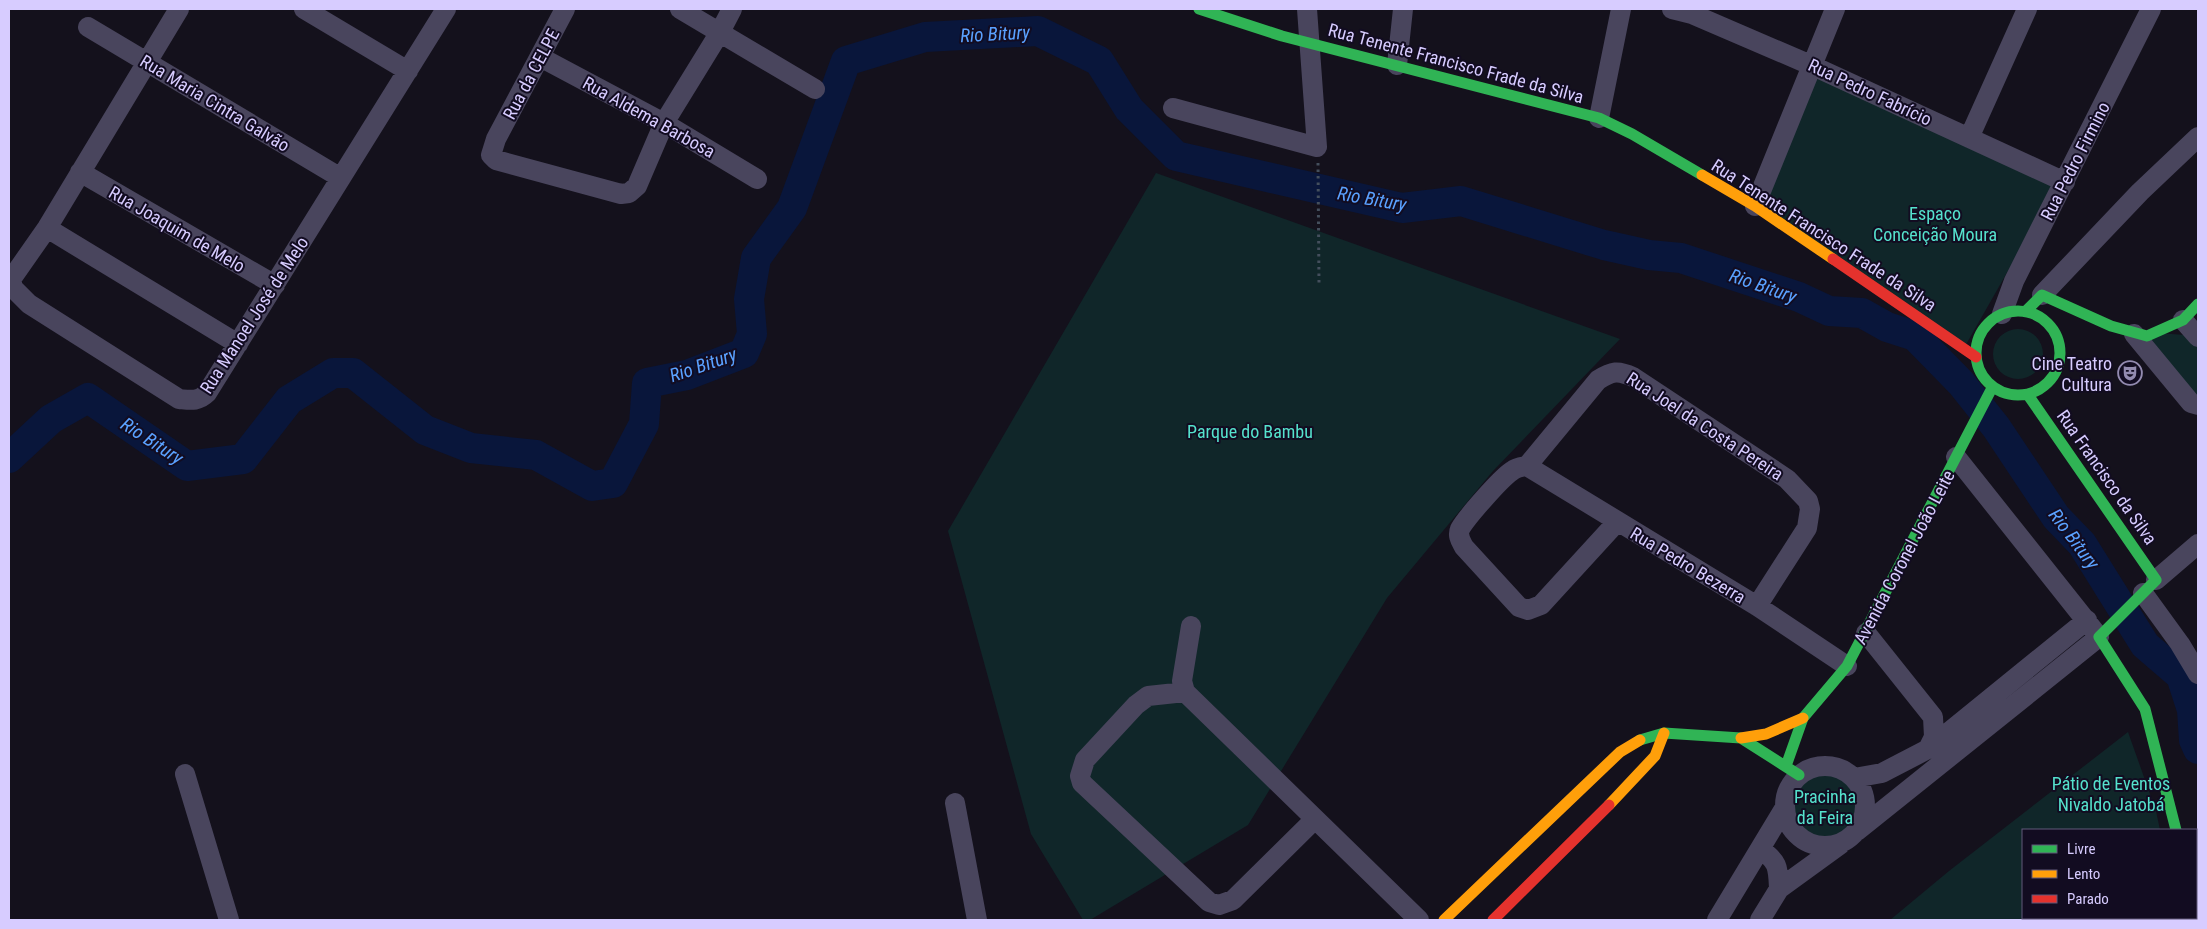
<svg xmlns="http://www.w3.org/2000/svg" width="2207" height="929" font-family="'Roboto Condensed',sans-serif">
<style>
.green{fill:#102629}
.lines{fill:none;stroke-linecap:round;stroke-linejoin:round}
.river{stroke:#09163b;stroke-width:30}
.path{stroke:#444f5d;stroke-width:3;stroke-dasharray:2.5 4;stroke-linecap:butt}
.street{stroke:#49455d;stroke-width:20}
.fast{stroke:#30b455;stroke-width:11}
.slow{stroke:#ff9f0a;stroke-width:11}
.jam{stroke:#e5322d;stroke-width:11}
.labels{text-anchor:middle;dominant-baseline:central;stroke-width:4;stroke-linejoin:round;paint-order:stroke}
.street-label{font-size:18px;fill:#d7ccff;stroke:#120c21}
.park-label{font-size:18px;fill:#55e2cd;stroke:#120c21}
.poi-label{font-size:18px;fill:#d7ccff;stroke:#120c21;text-anchor:end}
.water-label{font-size:19px;font-style:italic;fill:#5aa1ff;stroke:#120c21}
</style>
<rect width="100%" height="100%" fill="#14111c"/>
<!-- green -->
<path class="green" d="M1816,72L2057,185L1964,348L1760,204Z
M1156,173L1620,339L1493,471L1387,598L1248,825L1090,920H1083L1031,834L948,531Z
M1993 354a25 25 0 1 1 50 0a25 25 0 1 1-50 0Z
M2158,333L2198,336V405L2147,336Z
M2128,732L2156,811L2160,830H2023V918H2175L2176,920H1890L1949,871Z
M1791 806a35 35 0 1 1 70 0a35 35 0 1 1-70 0Z"/>
<g class="lines">
<!-- river -->
<path class="river" d="M9,458L51,419L88,398L187,466L243,459L289,400L333,373H353L425,430L471,448L536,455L592,486L613,483L644,424L647,383L687,375L744,353L752,334L749,299L756,258L792,208L846,61L925,37L1038,31L1099,61L1129,109L1176,156L1402,208L1461,201L1604,245L1649,255L1681,258L1799,297L1829,311L1862,313L1887,327L1915,336L1961,383L1996,427L2056,517L2082,544L2145,645L2181,676L2192,710L2194,740L2198,749"/>
<!-- path -->
<path class="path" d="M1318,163L1319,284"/>
<!-- street -->
<path class="street" d="M179,9L47,228L12,278V287L29,304L179,399C190,400 198,402 207,393L446,9
M304,9L408,71
M565,9L496,139L491,155L496,160L621,194L629,193L637,186L664,123L720,32L732,9
M680,9L815,89
M1672,9L1692,14L1813,66L2065,182
M88,27L341,178
M540,57L664,123L757,179
M1397,65L1403,9
M1173,108L1317,147L1307,9
M1599,118L1621,9
M1969,138L2027,9
M80,172L275,285
M1755,206L1835,9
M47,228L238,344
M2042,295L2140,192L2198,137
M2002,314L2014,281L2151,9
M2183,320L2198,337
M2134,334L2191,403L2198,405
M1527,466L1757,606L1847,666
M1617,522L1541,605L1528,610L1519,607L1464,547C1461,541 1457,536 1460,529C1466,518 1501,478 1512,471C1517,467 1521,467 1527,466L1598,380C1612,371 1618,370 1633,377L1787,479L1808,501L1810,509L1807,528L1757,606
M2156,580L2198,544
M2143,593L2180,644L2198,674
M1191,626L1182,681L1185,692L1419,920
M1866,633L1933,717L1934,737L1928,749
M1185,692L1148,696L1136,705L1085,760L1080,776L1082,783L1209,902L1219,905L1233,900L1315,819
M1785 806a40 40 0 1 1 80 0a40 40 0 1 1-80 0Z
M185,774L229,920
M1854,778L1882,773L1928,749L2087,620
M955,803L977,920
M1857,831L2099,637L1956,457
M1760,849C1779,862 1778,868 1779,889
M1717,920L1784,809
M1760,920L1779,889L1841,844"/>
<!-- fast -->
<path class="fast" d="M1199,9L1282,36L1599,118L1632,134L1702,175
M1976 353a42 42 0 1 1 84 0a42 42 0 1 1-84 0Z
M2026,311L2042,295L2111,326L2147,336L2183,320L2198,304
M2028,395L2156,580L2099,637L2145,709L2176,830
M1640,740L1664,733L1741,738L1799,775
M1786,766L1803,718L1847,666L1992,388"/>
<!-- slow -->
<path class="slow" d="M1702,175L1755,206L1833,259
M1741,738L1766,734L1803,718
M1609,805L1655,756L1664,733
M2191,918V920
M1444,920L1620,752L1640,740"/>
<!-- jam -->
<path class="jam" d="M1833,259L1976,357
M1493,920L1609,805"/>
</g>
<!-- icons -->
<defs>
<g id="theatre-ring" transform="scale(1.25)"><circle r="9.5" fill="#120c21" stroke="#938bb0" stroke-width="1.5"/><path d="M-5-5.5Q0-4 5-5.5V0Q5 5 0 6Q-5 5-5 0ZM-3.3-2.5H-1v1.5H-3.3ZM1-2.5H3.3v1.5H1ZM-2.8 1Q0 5.5 2.8 1Z" fill="#938bb0"/></g>
</defs>
<g fill-rule="evenodd">
<use href="#theatre-ring" x="2130" y="373"/>
</g>
<g class="labels">
<!-- street labels -->
<g class="street-label">
<text transform="translate(1456 63) rotate(15)">Rua Tenente Francisco Frade da Silva</text>
<text transform="translate(531 74) rotate(-62)">Rua da CELPE</text>
<text transform="translate(1870 92) rotate(25)">Rua Pedro Fabrício</text>
<text transform="translate(215 103) rotate(31)">Rua Maria Cintra Galvão</text>
<text transform="translate(649 117) rotate(29)">Rua Aldema Barbosa</text>
<text transform="translate(2075 161) rotate(-63)">Rua Pedro Firmino</text>
<text transform="translate(177 229) rotate(30)">Rua Joaquim de Melo</text>
<text transform="translate(1824 235) rotate(33)">Rua Tenente Francisco Frade da Silva</text>
<text transform="translate(254 315) rotate(-57)">Rua Manoel José de Melo</text>
<text transform="translate(1705 426) rotate(33)">Rua Joel da Costa Pereira</text>
<text transform="translate(2107 477) rotate(55)">Rua Francisco da Silva</text>
<text transform="translate(1904 557) rotate(-62)">Avenida Coronel João Leite</text>
<text transform="translate(1688 565) rotate(31)">Rua Pedro Bezerra</text>
</g>
<!-- park labels -->
<g class="park-label">
<text x="1935" y="213">Espaço<tspan x="1935" dy="21">Conceição Moura</tspan></text>
<text x="1250" y="431">Parque do Bambu</text>
<text x="2111" y="783">Pátio de Eventos<tspan x="2111" dy="21">Nivaldo Jatobá</tspan></text>
<text x="1825" y="796">Pracinha<tspan x="1825" dy="21">da Feira</tspan></text>
</g>
<!-- poi labels -->
<g class="poi-label">
<text x="2112" y="363">Cine Teatro<tspan x="2112" dy="21">Cultura</tspan></text>
</g>
<!-- water labels -->
<g class="water-label">
<text transform="translate(995 34) rotate(-3)">Rio Bitury</text>
<text transform="translate(1372 199) rotate(10)">Rio Bitury</text>
<text transform="translate(1763 286) rotate(19)">Rio Bitury</text>
<text transform="translate(703 365) rotate(-19)">Rio Bitury</text>
<text transform="translate(152 441) rotate(33)">Rio Bitury</text>
<text transform="translate(2074 539) rotate(53)">Rio Bitury</text>
</g>
</g>
<!-- border -->
<rect width="2207" height="929" fill="none" stroke="#d7ccff" stroke-width="20"/>
<!-- legend -->
<rect x="2022" y="829" width="175" height="90" fill="#120c21" stroke="#61597a"/>
<rect x="2032" y="845" width="25" height="8" fill="#30b455" stroke="#61597a"/>
<text x="2067" y="854" font-size="15" fill="#d7ccff">Livre</text>
<rect x="2032" y="870" width="25" height="8" fill="#ff9f0a" stroke="#61597a"/>
<text x="2067" y="879" font-size="15" fill="#d7ccff">Lento</text>
<rect x="2032" y="895" width="25" height="8" fill="#e5322d" stroke="#61597a"/>
<text x="2067" y="904" font-size="15" fill="#d7ccff">Parado</text>
</svg>
